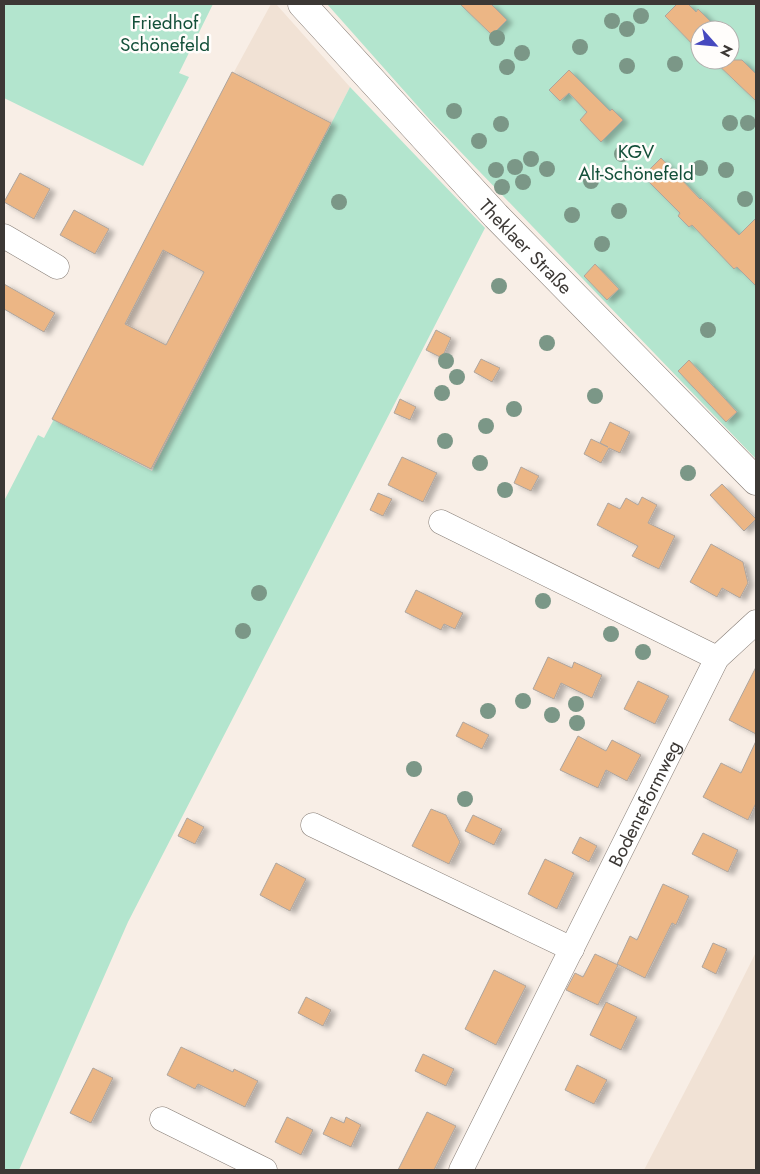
<svg xmlns="http://www.w3.org/2000/svg" width="760" height="1174" font-family="Jost,sans-serif">
<style>
.built{fill:#f1e2d5}
.green{fill:#b3e5ce;fill-rule:evenodd}
.building{fill:#ecb685;stroke:#aea59e;fill-rule:evenodd;filter:url(#shadow)}
.lines{fill:none;stroke-linecap:round;stroke-linejoin:round}
.minor-casing{stroke:#867d76;stroke-width:25}
.major-casing{stroke:#867d76;stroke-width:29}
.minor{stroke:#fff;stroke-width:24}
.major{stroke:#fff;stroke-width:28}
.tree{fill:#7b9787}
.labels{text-anchor:middle;dominant-baseline:central;stroke-width:5;stroke-linejoin:round;paint-order:stroke}
.park-label{font-size:19px;fill:#14503a;stroke:#fffdfb}
.street-label{font-size:19px;fill:#3c3835;stroke:#fffdfb}
</style>
<defs>
<filter id="shadow"><feDropShadow dx="5.5" dy="3" stdDeviation="2.5" flood-color="#0004"/></filter>
</defs>
<rect width="100%" height="100%" fill="#f8eee6"/>
<!-- built -->
<path class="built" d="M271,4H276L350,87L152,471L52,419L232,72H234Z
M756,952V1170H644L720,1024Z"/>
<!-- green -->
<path class="green" d="M4,4H213L179,73L189,77L143,166L4,98Z
M327,4H756V459L431,121ZM700,30H730V60H700Z
M350,87L485,228L128,922L19,1170H4V501L38,435L44,438L53,421L52,419L152,471Z"/>
<!-- building -->
<path class="building" d="M460,4H491L507,20L492,35Z
M677,4H688L696,12L698,9L719,30H700V52L665,16Z
M713,60H742L756,74V101Z
M569,70L610,111L612,109L623,120L601,142L580,120L587,112L569,93L560,101L549,90Z
M232,72L331,123L151,469L52,419ZM163,250L204,272L166,345L125,324Z
M661,158L700,199L701,198L739,235L756,218V286L737,267L734,269L692,225L689,227L678,216L680,213L643,176Z
M20,173L50,189L34,219L4,202Z
M74,210L109,229L95,254L60,235Z
M595,264L619,289L607,300L584,276Z
M4,284L55,313L44,332L4,309Z
M436,330L451,338L442,358L426,350Z
M481,359L500,368L492,382L474,372Z
M689,360L737,412L726,422L678,371Z
M400,399L416,407L410,420L394,413Z
M610,422L630,432L620,453L609,448L601,463L584,454L591,439L608,447L600,443Z
M402,457L437,473L423,502L388,485Z
M521,467L539,476L531,491L514,483Z
M722,484L756,519L744,531L710,495Z
M378,493L392,499L383,516L370,510Z
M642,497L657,505L648,523L675,536L659,569L632,556L638,546L597,525L608,503L620,509L626,498L638,505Z
M711,544L743,562L748,583L740,598L722,588L717,597L690,582Z
M416,590L463,613L455,629L444,624L441,630L405,612Z
M548,657L572,668L574,662L602,675L592,698L561,683L554,699L533,689Z
M756,667V734L729,720Z
M638,681L669,696L655,724L624,709Z
M463,722L489,735L482,749L456,736Z
M578,736L606,751L612,740L641,755L627,781L606,770L598,788L560,770Z
M756,741V803L748,820L703,797L721,763L741,773Z
M431,809L446,815L460,842L449,864L412,846Z
M473,815L502,829L494,845L465,831Z
M187,818L204,827L195,844L178,836Z
M703,833L738,850L728,872L692,854Z
M580,837L597,846L589,862L572,853Z
M545,859L574,873L557,909L528,894Z
M276,863L306,879L290,911L260,895Z
M663,884L689,896L676,925L672,923L645,978L617,964L630,936L637,940Z
M713,943L727,949L716,974L702,967Z
M595,954L618,965L598,1005L566,990L575,973L583,977Z
M494,970L526,986L496,1045L465,1029Z
M306,997L331,1010L323,1026L298,1013Z
M606,1002L637,1017L621,1050L590,1035Z
M181,1047L233,1072L234,1069L258,1081L245,1107L198,1084L195,1089L167,1075Z
M423,1054L454,1069L446,1086L415,1071Z
M577,1065L607,1080L594,1104L565,1090Z
M93,1068L113,1078L91,1123L70,1113Z
M427,1112L456,1126L434,1170H398Z
M287,1117L313,1130L301,1155L275,1142Z
M331,1117L344,1123L346,1117L361,1125L351,1147L323,1134Z"/>
<g class="lines">
<!-- minor casing -->
<g class="minor-casing">
<g id="minor">
<path d="M4,236L57,267"/>
<path d="M441,522L717,658"/>
<path d="M313,825L572,949"/>
<path d="M162,1119L265,1170"/>
<path id="s1" d="M461,1170L717,658L756,622"/>
</g>
</g>
<!-- major casing -->
<g class="major-casing">
<g id="major">
<path id="s2" d="M302,4L496,216L756,481"/>
</g>
</g>
<!-- minor -->
<use href="#minor" class="minor"/>
<!-- major -->
<use href="#major" class="major"/>
</g>
<!-- trees -->
<g class="tree">
<circle cx="641" cy="16" r="8"/>
<circle cx="612" cy="21" r="8"/>
<circle cx="627" cy="29" r="8"/>
<circle cx="497" cy="38" r="8"/>
<circle cx="580" cy="47" r="8"/>
<circle cx="522" cy="53" r="8"/>
<circle cx="675" cy="64" r="8"/>
<circle cx="627" cy="66" r="8"/>
<circle cx="507" cy="67" r="8"/>
<circle cx="454" cy="111" r="8"/>
<circle cx="730" cy="123" r="8"/>
<circle cx="748" cy="123" r="8"/>
<circle cx="501" cy="124" r="8"/>
<circle cx="479" cy="141" r="8"/>
<circle cx="622" cy="154" r="8"/>
<circle cx="531" cy="159" r="8"/>
<circle cx="515" cy="167" r="8"/>
<circle cx="700" cy="168" r="8"/>
<circle cx="547" cy="169" r="8"/>
<circle cx="496" cy="170" r="8"/>
<circle cx="726" cy="170" r="8"/>
<circle cx="591" cy="181" r="8"/>
<circle cx="523" cy="182" r="8"/>
<circle cx="502" cy="187" r="8"/>
<circle cx="745" cy="199" r="8"/>
<circle cx="339" cy="202" r="8"/>
<circle cx="619" cy="211" r="8"/>
<circle cx="572" cy="215" r="8"/>
<circle cx="602" cy="244" r="8"/>
<circle cx="499" cy="286" r="8"/>
<circle cx="708" cy="330" r="8"/>
<circle cx="547" cy="343" r="8"/>
<circle cx="446" cy="361" r="8"/>
<circle cx="457" cy="377" r="8"/>
<circle cx="442" cy="393" r="8"/>
<circle cx="595" cy="396" r="8"/>
<circle cx="514" cy="409" r="8"/>
<circle cx="486" cy="426" r="8"/>
<circle cx="445" cy="441" r="8"/>
<circle cx="480" cy="463" r="8"/>
<circle cx="688" cy="473" r="8"/>
<circle cx="505" cy="490" r="8"/>
<circle cx="259" cy="593" r="8"/>
<circle cx="543" cy="601" r="8"/>
<circle cx="243" cy="631" r="8"/>
<circle cx="611" cy="634" r="8"/>
<circle cx="643" cy="652" r="8"/>
<circle cx="523" cy="701" r="8"/>
<circle cx="576" cy="704" r="8"/>
<circle cx="488" cy="711" r="8"/>
<circle cx="552" cy="715" r="8"/>
<circle cx="577" cy="723" r="8"/>
<circle cx="414" cy="769" r="8"/>
<circle cx="465" cy="799" r="8"/>
</g>
<g class="labels">
<!-- park labels -->
<g class="park-label">
<text x="165" y="22">Friedhof<tspan x="165" dy="22">Schönefeld</tspan></text>
<text x="636" y="151">KGV<tspan x="636" dy="22">Alt-Schönefeld</tspan></text>
</g>
<!-- street labels -->
<g class="street-label">
<text stroke="none"><textPath href="#s2" startOffset="330">Theklaer Straße</textPath></text>
<text stroke="none"><textPath href="#s1" startOffset="410">Bodenreformweg</textPath></text>
</g>
</g>
<!-- border -->
<rect width="760" height="1174" fill="none" stroke="#3c3835" stroke-width="10"/>
<!-- north arrow -->
<g transform="translate(715 45) rotate(117)"><circle r="24" fill="#fffdfb" stroke="#b1aeac"/>
<path d="M0-4L9 19L0 12L-9 19Z" fill="#4649bf"/>
<text y="-8" font-size="14" font-weight="bold" text-anchor="middle" fill="#3c3835">N</text>
</g>
</svg>
